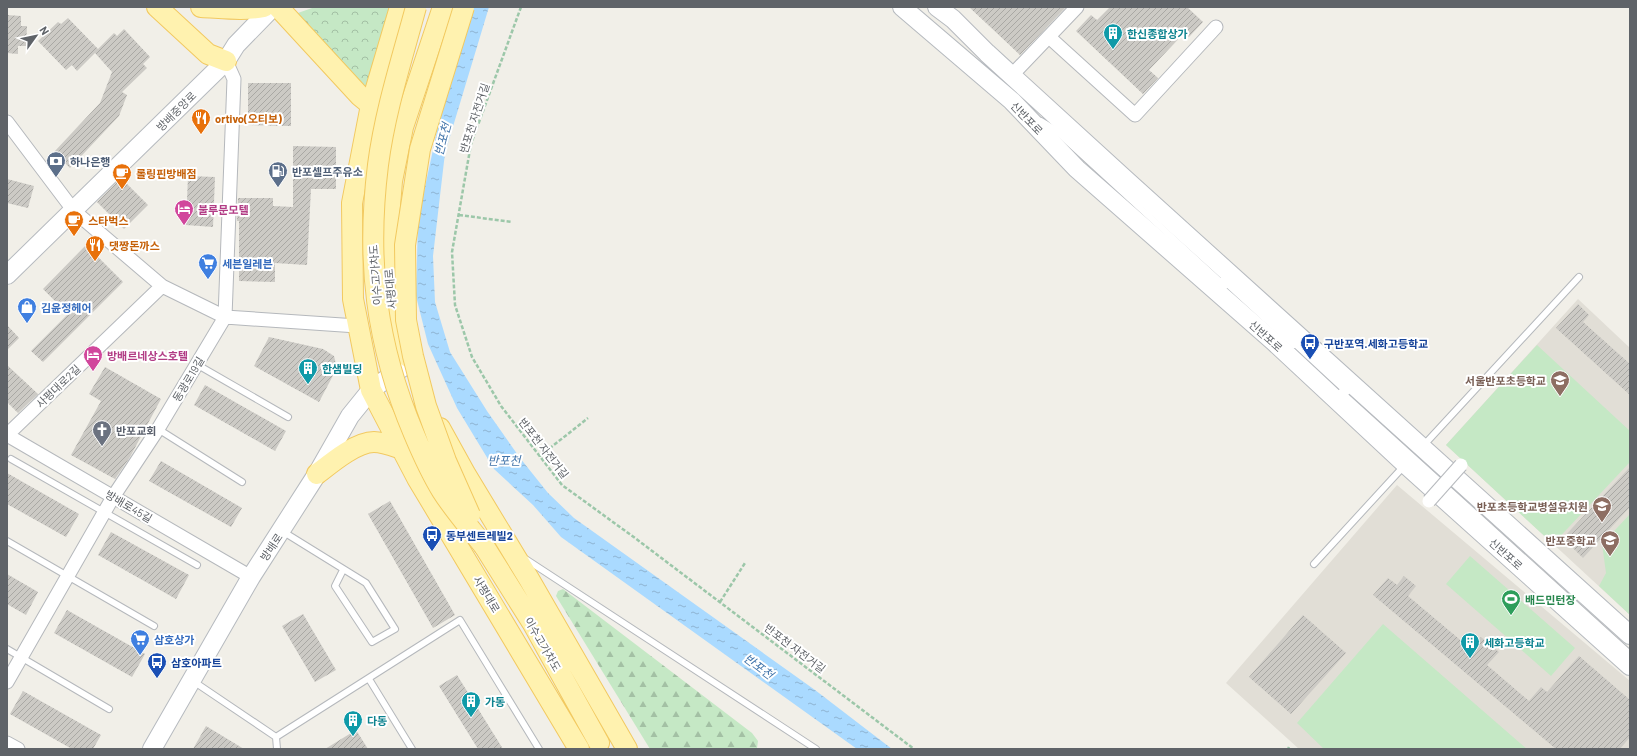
<svg xmlns="http://www.w3.org/2000/svg" width="1637" height="756" font-family="Barlow,'Noto Sans KR',sans-serif">
<style>
.education{fill:#e1ded6}
.forest{fill:url(#forest-firs)}
.park{fill:url(#park-crowns)}
.garden{fill:#c5e8c5}
.water{fill:url(#water-ripples)}
.building{fill:url(#building-hatch)}
.lines{fill:none;stroke-linecap:round;stroke-linejoin:round}
.lane-casing{stroke:#b5b8bc;stroke-width:8}
.street-casing{stroke:#b5b8bc;stroke-width:15}
.secondary-casing{stroke:#b6babf;stroke-width:20}
.primary-casing{stroke:#f2c960;stroke-width:22}
.path{stroke:#9cc7a9;stroke-width:2.5;stroke-dasharray:4 2;stroke-linecap:butt}
.lane{stroke:#fff;stroke-width:6}
.street{stroke:#fff;stroke-width:13}
.secondary{stroke:#fff;stroke-width:18}
.primary{stroke:#fff2af;stroke-width:20}
.street-bridge-casing{stroke:#b5b8bc;stroke-width:15;stroke-linecap:butt}
.primary-bridge-casing{stroke:#f2c960;stroke-width:22;stroke-linecap:butt}
.street-bridge{stroke:#fff;stroke-width:13}
.primary-bridge{stroke:#fff2af;stroke-width:20}
.labels{text-anchor:middle;dominant-baseline:central;stroke-width:4;stroke-linejoin:round;paint-order:stroke}
.culture-label{font-size:11px;font-weight:bold;fill:#0d838f;stroke:#fff;text-anchor:start}
.street-label{font-size:11px;fill:#5f6368;stroke:#fff}
.food-label{font-size:11px;font-weight:bold;fill:#c56008;stroke:#fff;text-anchor:start}
.service-label{font-size:11px;font-weight:bold;fill:#4e5e75;stroke:#fff;text-anchor:start}
.hotel-label{font-size:11px;font-weight:bold;fill:#b23c85;stroke:#fff;text-anchor:start}
.shop-label{font-size:11px;font-weight:bold;fill:#366cbe;stroke:#fff;text-anchor:start}
.transit-label{font-size:11px;font-weight:bold;fill:#164399;stroke:#fff;text-anchor:start}
.education-label{font-size:11px;font-weight:bold;fill:#785e54;stroke:#fff;text-anchor:end}
.worship-label{font-size:11px;font-weight:bold;fill:#5b616d;stroke:#fff;text-anchor:start}
.leisure-label{font-size:11px;font-weight:bold;fill:#27864d;stroke:#fff;text-anchor:start}
.water-label{font-size:12px;font-style:italic;fill:#4174aa;stroke:#fff}
</style>
<defs>
<pattern id="forest-firs" width="22" height="20" patternUnits="userSpaceOnUse"><rect width="22" height="20" fill="#c5e8c5"/><path d="M5 1l3.5 6h-7zM16 11l3.5 6h-7z" fill="#a3c0a4"/></pattern>
<pattern id="park-crowns" width="20" height="18" patternUnits="userSpaceOnUse"><rect width="20" height="18" fill="#c5e8c5"/><path d="M2 6a3 3 0 1 1 6 0M12 15a3 3 0 1 1 6 0" fill="none" stroke="#a3c0a4"/></pattern>
<pattern id="water-ripples" width="26" height="14" patternUnits="userSpaceOnUse"><rect width="26" height="14" fill="#aadaff"/><path d="M2 4q2-2 4 0t4 0M15 11q2-2 4 0t4 0" fill="none" stroke="#8eb4d2"/></pattern>
<pattern id="building-hatch" width="6" height="6" patternUnits="userSpaceOnUse"><rect width="6" height="6" fill="#cccac5"/><path d="M-1 1l2-2M0 6l6-6M5 7l2-2" fill="none" stroke="#a9a8a4"/></pattern>
</defs>
<rect width="100%" height="100%" fill="#f1efe8"/>
<!-- education -->
<path class="education" d="M1578,299L1630,348V615L1446,445Z
M1397,485L1630,681V749H1299L1226,683Z"/>
<!-- forest -->
<path class="forest" d="M563,589L752,733L758,741L757,748L650,749L556,596L558,591Z"/>
<!-- park -->
<path class="park" d="M315,7H389L366,92L295,14Z"/>
<!-- garden -->
<path class="garden" d="M1537,345L1630,431V462L1553,544L1446,445Z
M1630,514V615L1599,586L1606,573L1602,544Z
M1470,556L1575,648L1551,676L1446,584Z
M1383,624L1527,749H1324L1297,723Z"/>
<!-- water -->
<path class="water" d="M467,7H489L445,153L433,256L435,302L450,352L487,411L520,458L548,493L574,518L815,690L892,749H857L561,537L533,505L494,469L457,408L428,344L416,296L418,219L441,113Z"/>
<!-- building -->
<path class="building" d="M969,7H1066L1020,55Z
M1110,7H1187L1203,22L1189,37L1184,33L1149,70L1158,78L1143,94L1076,31L1091,15L1097,20Z
M7,15L21,16V26H27L26,46H18V54L7,53Z
M68,18L98,49L114,33L117,36L124,29L150,57L143,64L147,68L122,92L127,95L119,116L70,168L54,152L100,103L112,72L95,53L77,71L72,65L66,70L38,41L58,22L61,24Z
M248,83H291V126L248,125Z
M293,146L336,147V189H311L307,265L275,263V282L239,281V221H237L238,198H273V206L293,207Z
M188,176L215,177L213,227L186,225Z
M121,178L148,205L124,229L97,202Z
M7,179L34,186L28,208L7,203Z
M86,245L123,282L43,362L31,351L68,314L43,289Z
M1578,304L1589,315L1583,322L1630,364V395L1556,328Z
M7,325L19,338L7,350Z
M269,337L323,349L334,356L337,368L319,402L254,366Z
M7,365L38,394L18,413L7,402Z
M105,367L161,399L130,457L115,479L71,455L101,401L89,394Z
M205,385L286,431L275,451L194,405Z
M161,461L242,508L231,527L149,481Z
M1630,467V507L1583,558L1563,538Z
M7,473L79,514L66,537L7,504Z
M390,501L455,615L433,628L368,514Z
M111,532L189,575L176,599L98,555Z
M7,574L38,592L26,615L7,604Z
M1404,576L1416,586L1408,596L1471,649L1481,637L1499,652L1487,665L1529,701L1541,687L1547,692L1579,656L1630,700V737L1620,749H1556L1373,595L1388,578L1397,585Z
M67,610L145,654L132,677L54,633Z
M303,614L336,670L315,682L282,626Z
M1303,615L1346,653L1291,714L1249,677Z
M457,675L503,749H478L439,686Z
M23,691L101,735L93,749H72L10,714Z
M206,726L244,749H193Z
M356,730L368,749H325Z"/>
<g class="lines">
<!-- lane casing -->
<g class="lane-casing">
<path id="lane" d="M1041,121L1054,129L1225,286
M1223,280L1294,345
M1292,341L1347,392
M196,364L288,417
M1341,392L1630,654
M158,429L242,482
M1423,446L1579,277
M11,459L197,565
M282,531L366,583L395,629L372,642L335,586L343,570
M7,541L154,626
M524,558L816,749
M1314,564L1404,466
M7,649L109,709
M369,679L412,749
M193,681L276,737L460,620L539,749
M276,737L277,749"/>
</g>
<!-- street casing -->
<g class="street-casing">
<path id="street" d="M1049,37L1135,115L1216,27
M1012,75L1077,7
M7,122L74,211L162,286L225,317L357,326
M162,286L7,435L251,577
M7,682L113,497L158,429L225,317L234,79L226,61
M7,743L18,749"/>
</g>
<!-- secondary casing -->
<g class="secondary-casing">
<path id="secondary" d="M902,7L1012,101L1077,169L1273,341L1406,465L1630,666
M937,7L953,19L987,53L1126,180L1630,635
M7,275L226,61L236,45L273,7
M152,749L251,577L317,474L350,416L371,390L410,362"/>
</g>
<!-- primary casing -->
<g class="primary-casing">
<path id="primary" d="M157,7L208,54L226,61
M201,7C222,8 244,11 264,7
M278,7L360,96L371,105
M400,7L371,105L352,203L353,299L371,390L417,478L579,749
M408,357L393,317L387,244L392,181L403,127L443,7
M440,428L466,475L529,579L627,749
M317,474C331,463 356,442 374,442C383,442 393,446 402,449
M484,546L533,624L599,743"/>
</g>
<!-- path -->
<path class="path" d="M521,7L471,144L452,252L455,305L472,357L501,406L562,485L635,538L914,749
M459,215L512,222
M540,456L588,418
M720,602L745,563
M1288,749L1289,747"/>
<!-- lane -->
<use href="#lane" class="lane"/>
<!-- street -->
<use href="#street" class="street"/>
<!-- secondary -->
<use href="#secondary" class="secondary"/>
<!-- primary -->
<use href="#primary" class="primary"/>
<!-- street-bridge casing -->
<g class="street-bridge-casing">
<path id="street-bridge" d="M1429,501L1461,465"/>
</g>
<!-- primary-bridge casing -->
<g class="primary-bridge-casing">
<path id="primary-bridge" d="M416,7C402,59 385,111 378,165C366,261 376,345 414,434C422,453 431,473 442,491C454,510 470,528 484,546
M464,7L420,149L405,245L406,320L413,356L426,406L446,461L470,515"/>
</g>
<!-- street-bridge -->
<use href="#street-bridge" class="street-bridge"/>
<!-- primary-bridge -->
<use href="#primary-bridge" class="primary-bridge"/>
</g>
<!-- icons -->
<defs>
<g id="building-pin" transform="scale(1)"><path d="M0 17L-7.5 6A9.5 9.5 0 1 1 7.5 6Z" fill="#0f9aa8" stroke="#fff"/><path d="M-4-6H4V6H1V3H-1V6H-4ZM-2.5-4.3h1.7v1.8h-1.7ZM.8-4.3h1.7v1.8H.8ZM-2.5-1h1.7V.8h-1.7ZM.8-1h1.7V.8H.8Z" fill="#fff"/></g>
<g id="restaurant-pin" transform="scale(1)"><path d="M0 17L-7.5 6A9.5 9.5 0 1 1 7.5 6Z" fill="#e8710a" stroke="#fff"/><path d="M-5-6h1v4h1v-4h1v4h1v-4h1v5L-1.5 .5V6h-2V.5L-5-1ZM5-6V6H3V1.5H1.5Q1.5-4 5-6Z" fill="#fff"/></g>
<g id="bank-pin" transform="scale(1)"><path d="M0 17L-7.5 6A9.5 9.5 0 1 1 7.5 6Z" fill="#5c6f8a" stroke="#fff"/><path d="M-6-4H6V4H-6ZM0-2.3a2.3 2.3 0 1 0 0 4.6a2.3 2.3 0 1 0 0-4.6Z" fill="#fff"/></g>
<g id="fuel-pin" transform="scale(1)"><path d="M0 17L-7.5 6A9.5 9.5 0 1 1 7.5 6Z" fill="#5c6f8a" stroke="#fff"/><path d="M-5.5-6h7V0h2V4h1.3V-2.5L3-4.5l.8-.8L6-3V5H2.5V1h-1V6h-7ZM-4.2-4.7v3.2H.2V-4.7Z" fill="#fff"/></g>
<g id="cafe-pin" transform="scale(1)"><path d="M0 17L-7.5 6A9.5 9.5 0 1 1 7.5 6Z" fill="#e8710a" stroke="#fff"/><path d="M-5.5-4.5H6V0H3Q3 3.5 0 3.5H-2.5Q-5.5 3.5-5.5 0ZM3-3.2v2h1.7v-2ZM-6 4.5H4V6H-6Z" fill="#fff"/></g>
<g id="hotel-pin" transform="scale(1)"><path d="M0 17L-7.5 6A9.5 9.5 0 1 1 7.5 6Z" fill="#d1479c" stroke="#fff"/><path d="M-6-4.5h1.5V1H6V5H4.5V3h-9V5H-6ZM-4 0a1.8 1.8 0 1 1 3.6 0ZM.5 0V-2.5h3Q6-2.5 6 0Z" fill="#fff"/></g>
<g id="supermarket-pin" transform="scale(1)"><path d="M0 17L-7.5 6A9.5 9.5 0 1 1 7.5 6Z" fill="#3f7fe0" stroke="#fff"/><path d="M-6-5.5h2.5l.6 2H6L4.5 2H-2.5L-4.4-4H-6ZM-1.5 3.2a1.3 1.3 0 1 0 .1 0ZM3 3.2a1.3 1.3 0 1 0 .1 0Z" fill="#fff"/></g>
<g id="shop-pin" transform="scale(1)"><path d="M0 17L-7.5 6A9.5 9.5 0 1 1 7.5 6Z" fill="#3f7fe0" stroke="#fff"/><path d="M-5-2.5h2.3a2.7 3.5 0 0 1 5.4 0H5L5.5 6h-11ZM-1.5-2.5h3a1.5 2.3 0 0 0-3 0Z" fill="#fff"/></g>
<g id="bus-pin" transform="scale(1)"><path d="M0 17L-7.5 6A9.5 9.5 0 1 1 7.5 6Z" fill="#1a4fb4" stroke="#fff"/><path d="M-5-6H5V4H4V6H2V4H-2V6H-4V4H-5ZM-3.5-4V0h7V-4ZM-3.5 1.2v1.5H-2V1.2ZM2 1.2v1.5H3.5V1.2Z" fill="#fff"/></g>
<g id="school-pin" transform="scale(1)"><path d="M0 17L-7.5 6A9.5 9.5 0 1 1 7.5 6Z" fill="#8d6e63" stroke="#fff"/><path d="M0-5L7-2L0 1L-7-2ZM-4 1L0 2.5L4 1V4Q0 6-4 4Z" fill="#fff"/></g>
<g id="church-pin" transform="scale(1)"><path d="M0 17L-7.5 6A9.5 9.5 0 1 1 7.5 6Z" fill="#6b7280" stroke="#fff"/><path d="M-1.2-6h2.4v3.5h3.3v2.4h-3.3V6h-2.4V-.1h-3.3v-2.4h3.3Z" fill="#fff"/></g>
<g id="stadium-pin" transform="scale(1)"><path d="M0 17L-7.5 6A9.5 9.5 0 1 1 7.5 6Z" fill="#2e9e5b" stroke="#fff"/><path d="M0-5a6.5 5 0 1 0 0 10a6.5 5 0 1 0 0-10ZM-3.5-1.8h7v3.6h-7Z" fill="#fff"/></g>
</defs>
<g fill-rule="evenodd">
<use href="#building-pin" x="1113" y="33"/>
<use href="#restaurant-pin" x="201" y="118"/>
<use href="#bank-pin" x="56" y="161"/>
<use href="#fuel-pin" x="278" y="171"/>
<use href="#cafe-pin" x="122" y="173"/>
<use href="#hotel-pin" x="184" y="209"/>
<use href="#cafe-pin" x="74" y="220"/>
<use href="#restaurant-pin" x="95" y="245"/>
<use href="#supermarket-pin" x="208" y="263"/>
<use href="#shop-pin" x="27" y="307"/>
<use href="#bus-pin" x="1310" y="343"/>
<use href="#hotel-pin" x="93" y="355"/>
<use href="#building-pin" x="308" y="368"/>
<use href="#school-pin" x="1560" y="380"/>
<use href="#church-pin" x="102" y="430"/>
<use href="#school-pin" x="1602" y="506"/>
<use href="#bus-pin" x="432" y="535"/>
<use href="#school-pin" x="1610" y="540"/>
<use href="#stadium-pin" x="1511" y="599"/>
<use href="#supermarket-pin" x="140" y="639"/>
<use href="#building-pin" x="1470" y="642"/>
<use href="#bus-pin" x="157" y="662"/>
<use href="#building-pin" x="471" y="701"/>
<use href="#building-pin" x="353" y="720"/>
</g>
<g class="labels">
<!-- culture labels -->
<g class="culture-label">
<text x="1127" y="33">한신종합상가</text>
<text x="322" y="368">한샘빌딩</text>
<text x="1484" y="642">세화고등학교</text>
<text x="485" y="701">가동</text>
<text x="367" y="720">다동</text>
</g>
<!-- street labels -->
<g class="street-label">
<text transform="translate(176 111) rotate(-45)">방배중앙로</text>
<text transform="translate(474 118) rotate(-72)">반포천 자전거길</text>
<text transform="translate(1027 118) rotate(46)">신반포로</text>
<text transform="translate(375 275) rotate(-94)">이수고가차도</text>
<text transform="translate(390 289) rotate(-95)">사평대로</text>
<text transform="translate(1266 336) rotate(42)">신반포로</text>
<text transform="translate(188 379) rotate(-59)">동광로19길</text>
<text transform="translate(58 386) rotate(-44)">사평대로2길</text>
<text transform="translate(544 448) rotate(52)">반포천 자전거길</text>
<text transform="translate(129 506) rotate(30)">방배로45길</text>
<text transform="translate(271 547) rotate(-56)">방배로</text>
<text transform="translate(1506 554) rotate(42)">신반포로</text>
<text transform="translate(487 594) rotate(59)">사평대로</text>
<text transform="translate(543 644) rotate(60)">이수고가차도</text>
<text transform="translate(795 648) rotate(37)">반포천 자전거길</text>
</g>
<!-- food labels -->
<g class="food-label">
<text x="215" y="118">ortivo(오티보)</text>
<text x="136" y="173">롤링핀방배점</text>
<text x="88" y="220">스타벅스</text>
<text x="109" y="245">댓짱돈까스</text>
</g>
<!-- service labels -->
<g class="service-label">
<text x="70" y="161">하나은행</text>
<text x="292" y="171">반포셀프주유소</text>
</g>
<!-- hotel labels -->
<g class="hotel-label">
<text x="198" y="209">불루문모텔</text>
<text x="107" y="355">방배르네상스호텔</text>
</g>
<!-- shop labels -->
<g class="shop-label">
<text x="222" y="263">세븐일레븐</text>
<text x="41" y="307">김윤정헤어</text>
<text x="154" y="639">삼호상가</text>
</g>
<!-- transit labels -->
<g class="transit-label">
<text x="1324" y="343">구반포역.세화고등학교</text>
<text x="446" y="535">동부센트레빌2</text>
<text x="171" y="662">삼호아파트</text>
</g>
<!-- education labels -->
<g class="education-label">
<text x="1546" y="380">서울반포초등학교</text>
<text x="1588" y="506">반포초등학교병설유치원</text>
<text x="1596" y="540">반포중학교</text>
</g>
<!-- worship labels -->
<g class="worship-label">
<text x="116" y="430">반포교회</text>
</g>
<!-- leisure labels -->
<g class="leisure-label">
<text x="1525" y="599">배드민턴장</text>
</g>
<!-- water labels -->
<g class="water-label">
<text transform="translate(442 139) rotate(-75)">반포천</text>
<text x="504" y="460">반포천</text>
<text transform="translate(759 666) rotate(37)">반포천</text>
</g>
</g>
<!-- border -->
<rect width="1637" height="756" fill="none" stroke="#5f6368" stroke-width="16"/>
<!-- north arrow -->
<g transform="translate(36 36) rotate(57)" stroke="#ffffff" stroke-width="3" paint-order="stroke">
<path d="M0-3L7 15L0 10L-7 15Z" fill="#5f6368"/>
<text y="-6" font-size="11" font-weight="bold" text-anchor="middle" fill="#5f6368">N</text>
</g>
</svg>
